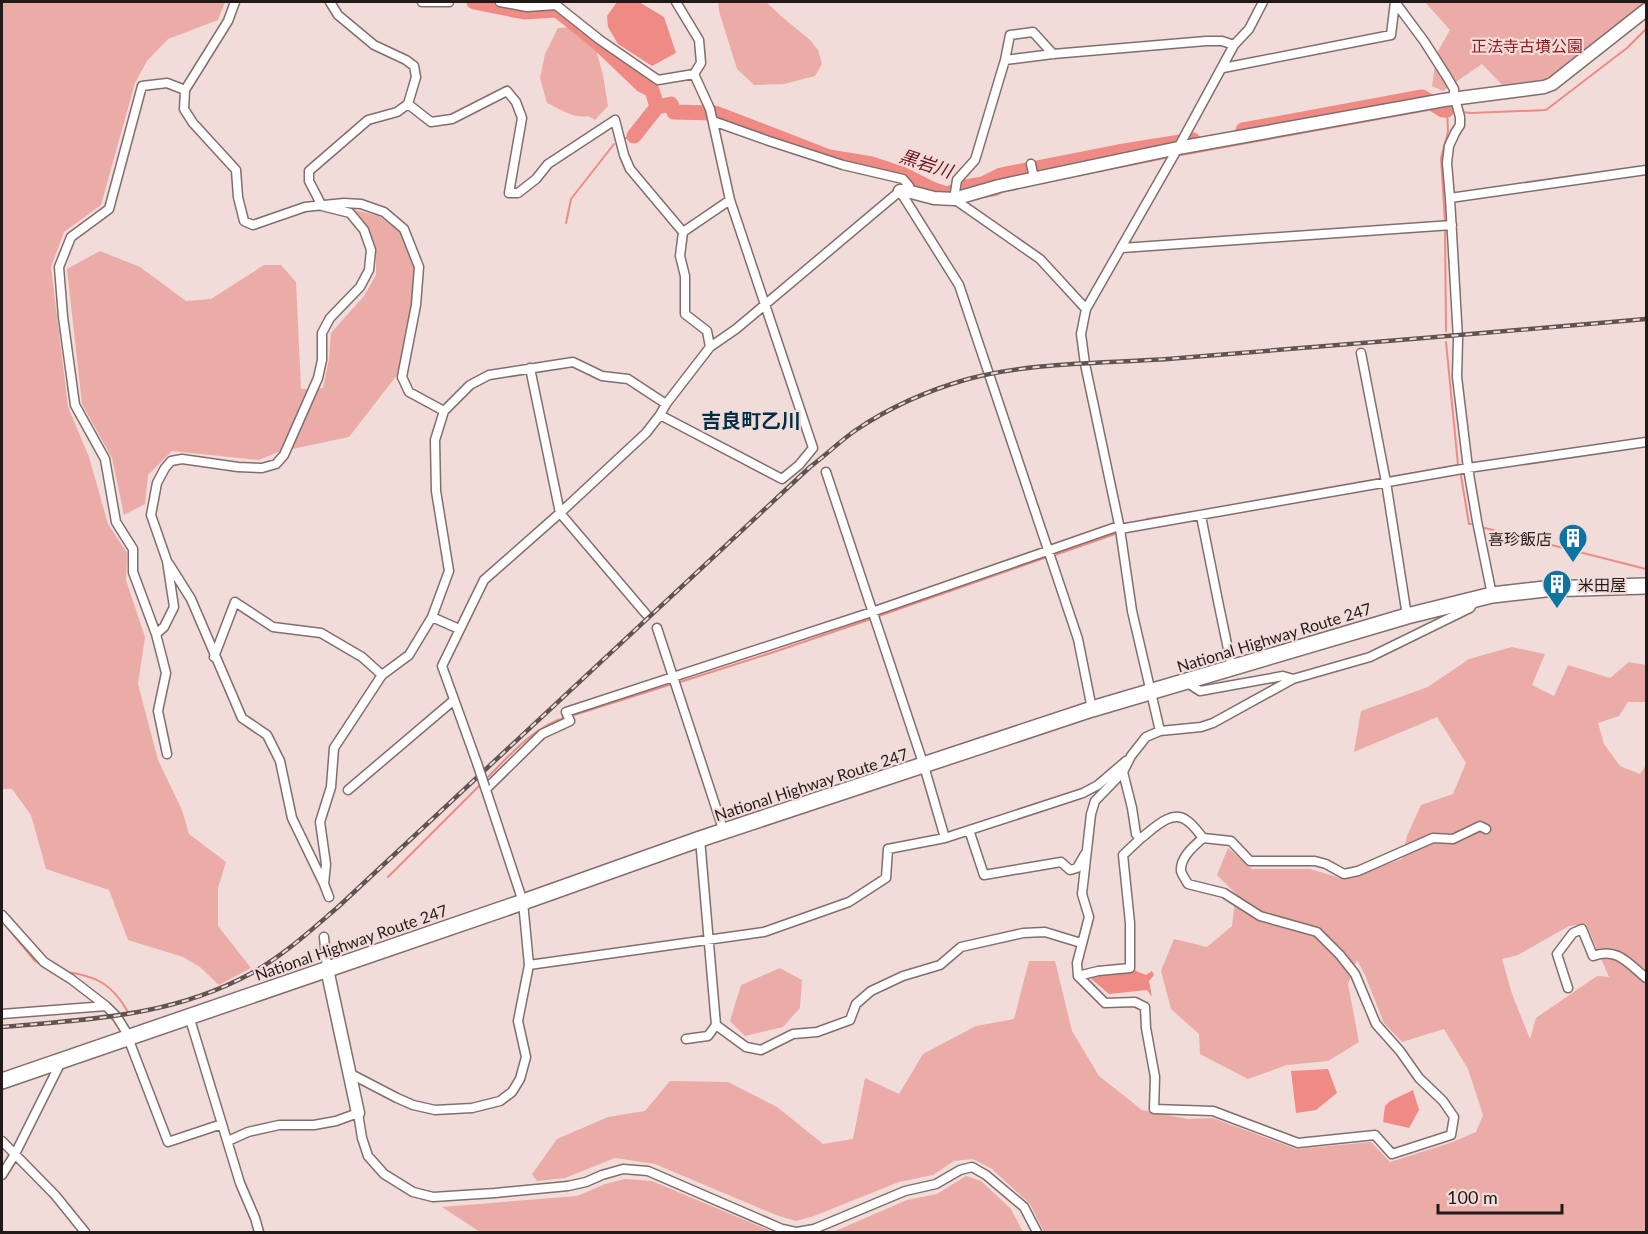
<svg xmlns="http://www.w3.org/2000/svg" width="1648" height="1234" font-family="Lato,'Noto Sans JP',sans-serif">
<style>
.green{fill:#ebaba6;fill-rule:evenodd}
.water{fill:#ef8a84}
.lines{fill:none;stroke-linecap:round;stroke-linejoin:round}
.stream{stroke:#ef8a84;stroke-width:2}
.river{stroke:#ef8a84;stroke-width:15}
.street-casing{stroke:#816f6d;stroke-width:11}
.secondary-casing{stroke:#816f6d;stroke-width:15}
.highway-casing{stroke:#816f6d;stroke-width:18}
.street{stroke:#fff;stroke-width:8}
.secondary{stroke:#fff;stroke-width:12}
.highway{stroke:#fff;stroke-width:15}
.rail-casing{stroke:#5f5452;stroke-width:4.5}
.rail{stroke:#f1dcda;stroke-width:2;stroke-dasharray:7;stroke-linecap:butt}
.street-bridge-casing{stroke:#816f6d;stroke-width:11;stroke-linecap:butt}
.street-bridge{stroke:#fff;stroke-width:8}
.labels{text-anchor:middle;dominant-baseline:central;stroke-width:4.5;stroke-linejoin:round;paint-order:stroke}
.park-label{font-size:16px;fill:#921b21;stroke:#f1dcda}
.poi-label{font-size:16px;fill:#211a19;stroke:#f1dcda;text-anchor:end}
.street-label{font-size:16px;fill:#211a19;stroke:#f1dcda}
.water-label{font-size:18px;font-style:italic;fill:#6e1518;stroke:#f1dcda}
.quarter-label{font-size:20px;font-weight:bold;fill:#002e43;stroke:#f1dcda}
</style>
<rect width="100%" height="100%" fill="#f1dcda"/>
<!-- green -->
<path class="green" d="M2,2H225L218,20L168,39L147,61L135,83L101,205L64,232L51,267L68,407L89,457L108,524L127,553L126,580L145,637L138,684L158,760L182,810L189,834L226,862L218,888V926L251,968L219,985L200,967L183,957L128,940L109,890L46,869L31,815L12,789H2Z
M718,2H766L781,16L810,40L818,50L822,64L815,76L784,84L754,85L737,69L719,11Z
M1425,2H1646V10L1552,84L1509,92L1482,64L1443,91L1432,86L1437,53L1450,30Z
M576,27L594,42L603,75L608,106L595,120L588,116C575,119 559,109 547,103L540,78L545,54L558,28Z
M355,210L379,216L400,232L414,268L412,303L397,375L349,437L278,452L259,460L172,451L148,475L145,504L124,515L112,458L82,404L67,269L100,251L140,267L186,301L211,299L264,265H281L296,282L301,389L323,388L329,359L331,333L364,296L376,275V251L367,228Z
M1512,647L1545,654L1532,685L1554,696L1568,665L1610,678L1629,662L1646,665V702H1628L1619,716L1598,723L1604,744L1620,766L1640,774L1646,765V1232H1044L1030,1204L992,1169L973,1159L954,1161L933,1175L899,1182L814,1216L796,1221L776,1215L655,1164L615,1158L565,1178L537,1181L532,1174L557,1139L608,1117L645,1111L670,1081L728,1082L777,1107L823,1144L853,1139L865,1078L899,1094L923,1054L976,1026L1014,1019L1029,961H1055L1072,1031L1099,1076L1142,1110L1188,1119L1213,1118L1296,1149L1371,1142L1390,1162L1453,1142L1476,1132L1483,1115L1468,1069L1444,1029L1402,1042L1384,1023L1365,975L1357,960L1348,984L1359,1042L1328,1061L1287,1065L1248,1079L1200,1054L1199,1034L1171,1009L1161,971L1174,939L1207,947L1232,926L1236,894L1217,875L1228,848L1252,869H1310L1344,879L1402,859L1407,836L1421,805L1453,794L1466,763L1437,717L1354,752L1361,711L1428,687L1469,659ZM1586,924L1609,977L1597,976L1536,1018L1530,1039L1512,994L1502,959L1518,955L1569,926Z
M780,968L802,980L800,1008L783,1027L745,1036L730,1021L741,985Z
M966,1176L981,1181L1011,1209L1023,1232H833L907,1200L937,1194Z
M625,1179L652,1181L773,1232H480L442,1207L577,1196L605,1184Z"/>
<!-- water -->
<path class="water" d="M617,2H639L664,17L676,53L652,66L618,44L608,27L607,16Z
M1134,970L1146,975L1152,971L1154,975L1149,981L1152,997L1147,990L1109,994L1088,976L1131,973Z
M1328,1069L1337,1093L1316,1110L1296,1113L1291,1071Z
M1413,1090L1419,1110L1409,1128L1383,1122L1385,1106L1390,1101Z"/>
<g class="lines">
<!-- stream -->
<path class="stream" d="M1462,112L1471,113L1546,110L1627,48L1646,29
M623,139L634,136
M1181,155L1439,108
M1026,186L1165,158
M977,198L996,195L1006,190
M1445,222L1441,158L1448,132L1447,110L1457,111
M566,223L571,199L614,144
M1445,228L1446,331
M1461,476L1469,524H1471
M1298,494L1458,465L1446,342
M1142,522L1147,519L1201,511
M1485,528L1646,569
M1052,556L1118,533
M876,617L1047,557
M677,683L774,652L871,619
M571,716L672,684
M486,779C510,755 532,728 566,717
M388,877L482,783
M2,921L35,961L42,965
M66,972C97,976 112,984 128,1012"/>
<!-- river -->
<path class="river" d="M474,2L524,12L557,10L598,43L642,85L652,90L657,107L671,104L674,112L715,113L829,157L872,164L902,174L934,190L947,194L966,187L983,184L1001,175L1118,152L1193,140
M1243,130L1422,97L1443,110H1447
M634,136L657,107"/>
<!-- street casing -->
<g class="street-casing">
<path id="street" d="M235,2L228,21L185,90L184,109L193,123L236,170L238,197L244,221L253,225L305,207L344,203L361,204L384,212L404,229L419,267L416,305L402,377L409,392L444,411
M422,2H449
M500,2L527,7L556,5L600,40L658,80L694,74
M1395,2L1424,41L1447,77L1454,89V95L1460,117V125L1455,133L1449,146L1447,163L1450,198L1458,339L1457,377L1468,468L1477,521L1492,595
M1053,54L1033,32L1010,35L1005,60L975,160L957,180L954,199L1040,259L1086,309
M1005,60L1053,54L1206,41H1222L1234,45
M1223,68L1391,35L1395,2
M185,90L167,83L142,86L109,209L71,237L59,267L63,317L75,405L105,459L116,522L133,549V572L156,634L164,627L174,607L167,561L151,515L157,483L165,468L171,461L182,459L238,467L262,468L276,464L284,455L318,378L322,360V333L330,318L360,287L369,270L371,250L364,230L350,213L322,206L309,181V171L368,120L397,112L408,104L416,77L414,66L406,60L374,45L338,15L330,2
M408,104L431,122L452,119L507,91L516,102L522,118L509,193H518L536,179L548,164L615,120L624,155L630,169L683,232L730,200
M713,121L769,141L843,165L903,179L909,186L911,192
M1031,164L1034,178
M1450,198L1646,170
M683,232L680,256L685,276V314L707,331L710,347
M1122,248L1452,225
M1361,353L1386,482L1407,616
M530,368L560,513L646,614
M660,415L782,479L799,465L813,448L730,200L710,109L694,74L701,63L699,40L676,2
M826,472L924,766L945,838
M1201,516L1219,606L1232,668
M1120,529L1468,468L1646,442
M169,564L191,599L242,718L267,735L280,761L292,818L324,884L329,897
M432,617L459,629
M657,628L724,832
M156,634L166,673L158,711L167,754
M214,657L235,602L273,627L321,633L362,657L382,675
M1186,682L1200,691L1283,676L1293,679L1370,657L1470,608L1476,599
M1160,731L1201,727L1213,723L1293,679
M477,763L442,666L484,580L560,513L646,433L660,415L666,404L710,347L736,329L900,191L959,285L1078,639L1092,709
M1123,772L1132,808L1136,834L1140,839C1152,830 1171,809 1186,820C1193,824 1198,832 1203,838L1231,841L1250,861H1315L1326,864L1344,874L1358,871L1433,838L1453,839L1480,826L1486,829
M486,789L542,734L570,721L566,712L872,612L1119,526
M348,790L454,700
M969,830L984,875L1061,862L1070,870L1077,868L1085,854
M1203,838C1194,846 1180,857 1181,871C1182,875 1186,880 1188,884L1224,893L1260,916L1317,932L1340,955L1355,974L1376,1024L1400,1051L1419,1078L1443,1101L1454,1117L1451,1135L1392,1154L1375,1135L1298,1143L1213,1111L1154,1109L1155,1077L1146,1028L1145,1007L1135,1002L1105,1003L1078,976L1077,963L1089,917L1082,894L1091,814L1095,801L1123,772L1131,756L1146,737L1160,731L1132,611L1120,529L1085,364L1081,334L1086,309L1178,148L1234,45L1249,29L1263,2
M324,884L326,864L320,822L331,787L334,748L382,675L409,655L432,617L449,571L436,491L435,440L444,411L470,385L489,375L573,362L602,376L628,379L666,404
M2,915L44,962L71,979L106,1006L117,1017L125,1030L168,1142L222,1124
M324,937L327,969
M529,965L764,932L849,902L886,878L888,849L945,838L1083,793L1098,785L1126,761
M1078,976L1098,971L1130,968V923L1123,855L1140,839
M1568,988L1557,954L1573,933L1582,929L1593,956C1617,947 1628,963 1646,978
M2,1014L106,1006
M189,1016L240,1183L255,1218L259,1232
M716,1025L746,1047L761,1050L793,1034L817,1032L850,1020L856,1004L871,991L903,976L940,965L961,947L1023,933L1045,932L1081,943
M686,1039L708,1036L716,1025L700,839
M349,1073L397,1098L413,1105L435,1110L472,1108L500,1101L512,1092L520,1079L526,1057L518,1021L529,965L523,902L485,787
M2,1141L55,1195L85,1232
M228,1141L248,1132L279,1125H314L336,1121L358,1113L362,1138L368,1156L384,1174L413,1192L433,1197L495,1193L568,1186L586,1182L602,1175L623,1169L648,1171L782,1229L796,1232
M2,1175L15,1154L61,1062
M797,1232L814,1229L905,1191L936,1184L960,1170L972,1167L986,1175L1024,1207L1037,1232"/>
</g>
<!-- secondary casing -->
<g class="secondary-casing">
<path id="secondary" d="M900,191L911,192L934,198L954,199L999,186L1178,148L1444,100L1544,87L1552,84L1646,10
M327,969L358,1113"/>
</g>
<!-- highway casing -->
<g class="highway-casing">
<path id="highway" d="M2,1081L523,902L700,839L1092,709L1407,616L1492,595L1545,589L1646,586"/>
</g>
<!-- street -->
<use href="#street" class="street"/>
<!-- secondary -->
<use href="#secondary" class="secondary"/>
<!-- highway -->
<use href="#highway" class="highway"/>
<!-- rail casing -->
<g class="rail-casing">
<path id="rail" d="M2,1027C90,1019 170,1017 250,974C283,956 310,931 338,907L810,467C826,455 840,441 856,430C890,407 929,390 968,379C1036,361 1110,364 1180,358C1335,345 1491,333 1646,319"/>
</g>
<!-- rail -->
<use href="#rail" class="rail"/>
<!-- street-bridge casing -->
<g class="street-bridge-casing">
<path id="street-bridge" d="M477,763L485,787"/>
</g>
<!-- street-bridge -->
<use href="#street-bridge" class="street-bridge"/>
</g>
<!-- icons -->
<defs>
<g id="building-pin" transform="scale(1.5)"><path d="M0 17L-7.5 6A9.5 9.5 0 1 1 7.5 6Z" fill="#0c74a0" stroke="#f1dcda"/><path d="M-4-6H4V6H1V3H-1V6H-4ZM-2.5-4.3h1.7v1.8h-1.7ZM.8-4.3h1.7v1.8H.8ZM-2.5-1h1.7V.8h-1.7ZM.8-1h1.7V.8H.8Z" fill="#fff"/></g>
</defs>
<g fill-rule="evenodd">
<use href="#building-pin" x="1573" y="538"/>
<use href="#building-pin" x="1557" y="584"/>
</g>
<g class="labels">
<!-- park labels -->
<g class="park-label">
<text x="1527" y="45">正法寺古墳公園</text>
</g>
<!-- poi labels -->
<g class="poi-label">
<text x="1552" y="538">喜珍飯店</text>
<text x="1578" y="584" text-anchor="start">米田屋</text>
</g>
<!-- street labels -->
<g class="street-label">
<text transform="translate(1274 637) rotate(-17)">National Highway Route 247</text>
<text transform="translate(811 784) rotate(-18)">National Highway Route 247</text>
<text transform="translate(351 942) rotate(-19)">National Highway Route 247</text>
</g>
<!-- water labels -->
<g class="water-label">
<text transform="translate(926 163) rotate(18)">黒岩川</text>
</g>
<!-- quarter labels -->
<g class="quarter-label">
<text x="751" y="420">吉良町乙川</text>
</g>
</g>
<!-- border -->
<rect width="1648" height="1234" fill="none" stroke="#211a19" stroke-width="6"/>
<!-- scale -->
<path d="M1438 1204v9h124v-9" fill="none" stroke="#211a19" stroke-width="3"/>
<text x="1447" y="1204" font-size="18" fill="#211a19" stroke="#f1dcda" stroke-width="4.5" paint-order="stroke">100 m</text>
</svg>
